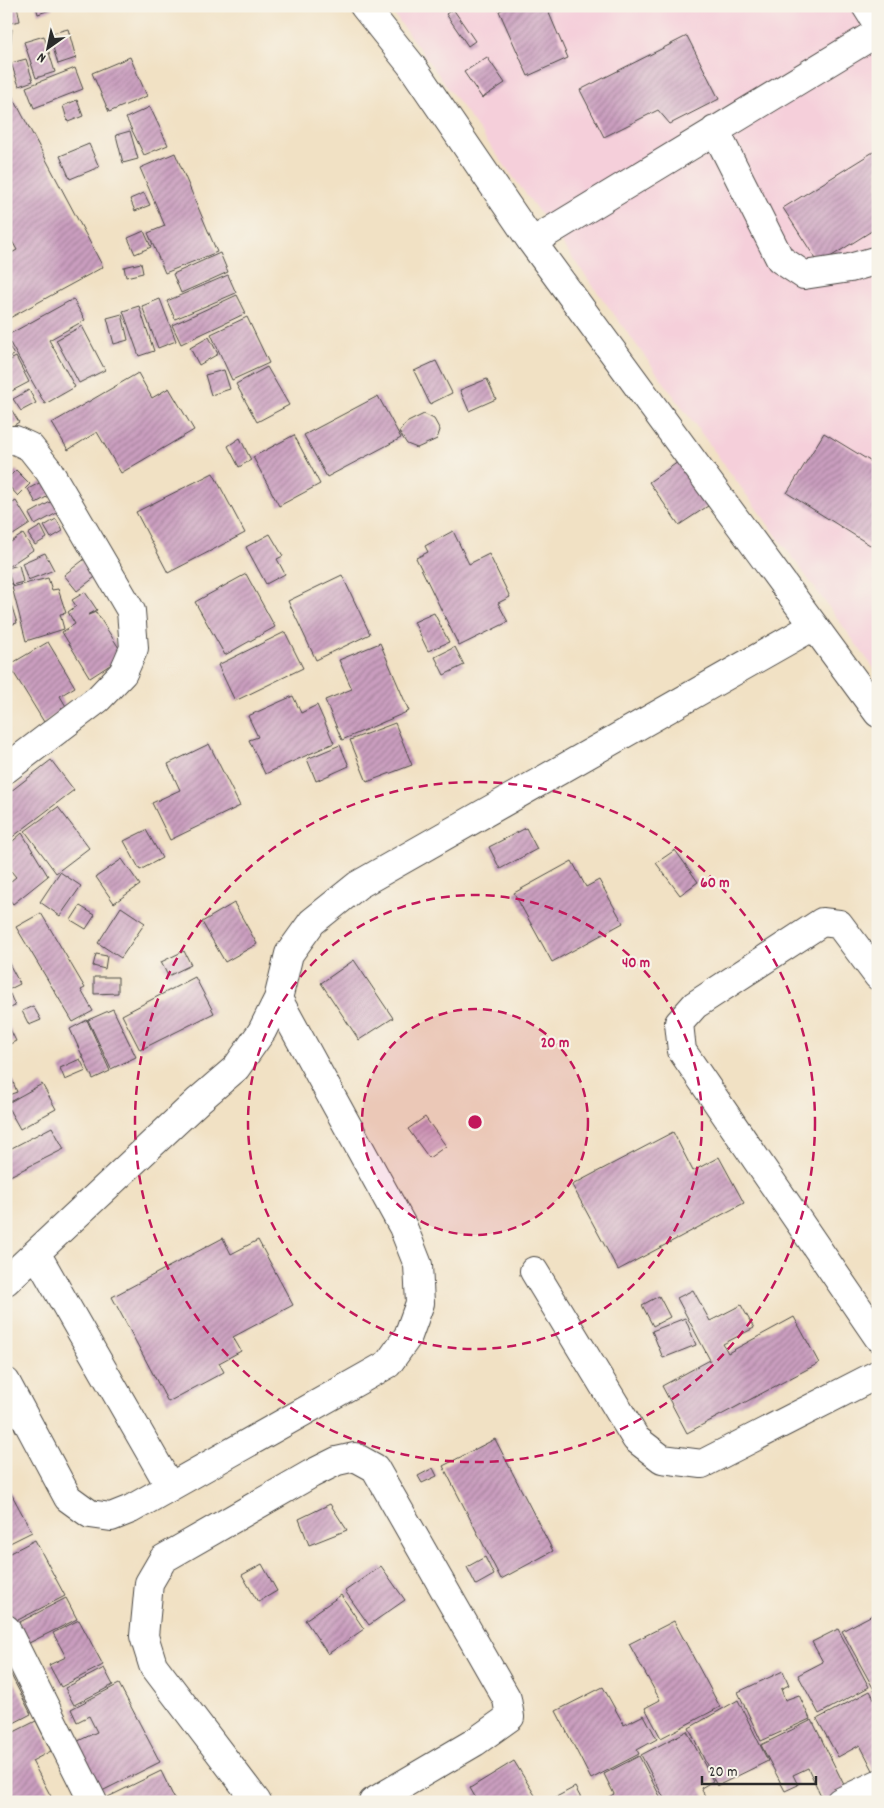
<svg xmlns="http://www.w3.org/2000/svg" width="884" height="1808" font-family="Dekko,sans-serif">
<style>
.built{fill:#f5cfda}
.building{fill:url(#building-hatch)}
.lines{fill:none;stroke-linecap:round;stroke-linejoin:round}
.minor-casing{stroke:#494642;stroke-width:30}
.minor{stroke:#fff;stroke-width:28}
.ring{fill:none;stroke:#c2185b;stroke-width:2.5;stroke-dasharray:9 6}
.centre{fill:#c2185b;stroke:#f7f3e8;stroke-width:2.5}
.ring-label{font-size:15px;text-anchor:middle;font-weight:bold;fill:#c2185b;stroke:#f7f3e8;stroke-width:4.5;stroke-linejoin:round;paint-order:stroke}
</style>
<defs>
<pattern id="building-hatch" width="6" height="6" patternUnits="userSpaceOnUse" patternTransform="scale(1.25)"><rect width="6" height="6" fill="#ca9ebf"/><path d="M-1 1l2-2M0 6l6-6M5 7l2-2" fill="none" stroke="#a4819b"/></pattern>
</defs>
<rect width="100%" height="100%" fill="#f7f3e8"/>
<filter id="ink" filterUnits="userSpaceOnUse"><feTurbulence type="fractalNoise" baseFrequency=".02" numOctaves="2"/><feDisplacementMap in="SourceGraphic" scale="10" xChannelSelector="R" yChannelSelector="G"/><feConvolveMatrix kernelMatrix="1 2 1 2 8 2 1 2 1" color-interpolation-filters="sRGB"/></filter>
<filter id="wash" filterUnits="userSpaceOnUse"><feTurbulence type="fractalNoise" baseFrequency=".0096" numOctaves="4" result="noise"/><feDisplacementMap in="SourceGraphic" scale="20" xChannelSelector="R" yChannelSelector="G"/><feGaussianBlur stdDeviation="1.12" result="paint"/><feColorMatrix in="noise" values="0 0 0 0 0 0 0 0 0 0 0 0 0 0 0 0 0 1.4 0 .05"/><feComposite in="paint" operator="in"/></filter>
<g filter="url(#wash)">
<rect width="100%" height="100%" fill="#f1e1c4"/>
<!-- built -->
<path class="built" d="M388,6H878V674L552,230Z"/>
<g id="blocks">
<!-- building -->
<path class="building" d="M6,6H17L20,21L6,24Z
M36,6H52L53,9L38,14Z
M510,6H546L568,58L528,76L499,11Z
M453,9L475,41L468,46L446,14Z
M6,28L12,29L9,61H6Z
M68,29L76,58L58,64L49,34Z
M44,36L55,72L36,78L24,42Z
M687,36L719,99L670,124L658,110L604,137L580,90Z
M130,57L147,96L109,112L92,73Z
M487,57L505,83L482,98L464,72Z
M26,59L33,81L19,86L11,63Z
M75,68L83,89L34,108L26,87Z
M6,84L103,267L6,320V256L17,250L6,230Z
M77,100L83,116L68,122L63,106Z
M150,107L168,145L144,155L126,118Z
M130,131L138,159L123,163L116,135Z
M89,144L99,167L70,179L60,156Z
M878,149V227L819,264L783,208Z
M175,153L217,252L165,273L148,233L165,226L140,168Z
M144,193L150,205L135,211L130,199Z
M144,231L151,247L135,254L128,238Z
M220,253L228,272L181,293L173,274Z
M141,263L143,273L126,277L124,267Z
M228,275L236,293L175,319L167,301Z
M237,295L246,313L181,344L172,325Z
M73,299L85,320L49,340L75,387L45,404L6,336Z
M160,299L176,341L158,348L142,306Z
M139,306L154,351L139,356L123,311Z
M122,314L128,340L114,344L107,318Z
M247,317L269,363L232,380L211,334Z
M82,326L105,370L79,383L56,340Z
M209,337L218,354L199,365L190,348Z
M6,341L14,355L6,359Z
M16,357L29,382L8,393L6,362Z
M436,361L452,393L430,404L414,371Z
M267,367L289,405L257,422L236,384Z
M224,370L230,389L211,395L205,375Z
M138,373L152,398L169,388L194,430L121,473L97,432L68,450L52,423Z
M487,379L496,399L469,411L460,390Z
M29,390L36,403L21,411L13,399Z
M378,396L401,438L327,477L304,435Z
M6,401L19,422L6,430Z
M424,414L434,419L440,430L437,439L417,448L407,444L399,432L406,423Z
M824,433L878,466V550L787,493Z
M294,435L320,484L279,506L253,457Z
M240,438L251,460L239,467L228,446Z
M681,460L711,504L679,525L649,482Z
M16,470L30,484L18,496L6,483V480Z
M213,473L245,533L168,573L136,512Z
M41,482L57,491L36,503L28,489Z
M59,497L66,508L35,525L29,514Z
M16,501L30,524L13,535L6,524V507Z
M56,519L63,531L51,538L44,526Z
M41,526L47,538L35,545L28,534Z
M453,531L469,564L489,554L510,597L498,603L508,622L459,646L416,558L428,552L425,546Z
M23,534L33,550L6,568V545Z
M270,534L283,556L277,559L285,574L266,584L246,547Z
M45,553L54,570L28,580L22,563Z
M86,558L99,574L77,591L64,575Z
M19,565L23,582L12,585L7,568Z
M246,574L275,627L225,655L195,602Z
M342,575L370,634L316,660L288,601Z
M48,578L52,590L58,589L66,613L60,614L64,629L26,641L12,587Z
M85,592L97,610L88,615L96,612L124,656L90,678L62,632L75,624L68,612L76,606L72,600Z
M10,601L17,623L6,626V602Z
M434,613L449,642L428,651L414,622Z
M285,632L303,668L235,701L218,665Z
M48,642L75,687L60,696L67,708L44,722L9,665Z
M380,643L409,711L342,740L325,700L352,689L339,660Z
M455,647L464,665L444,675L435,657Z
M293,696L301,713L317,705L334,743L265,774L249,740L258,737L248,716Z
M395,723L412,765L367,782L350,740Z
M209,744L240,806L170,840L152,803L180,790L168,764Z
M340,745L349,766L316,781L307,759Z
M51,760L74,790L6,842V795Z
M58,807L89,848L56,873L25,831Z
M526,828L537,849L500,869L489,847Z
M146,830L162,858L140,870L124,841Z
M22,833L48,876L13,904L6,895V885L16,877L6,865V847Z
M675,850L698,882L680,895L656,863Z
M122,859L140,885L114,903L96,877Z
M572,861L586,887L599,880L623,923L552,962L514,893Z
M60,872L81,886L60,916L40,902Z
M234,903L257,944L225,962L202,922Z
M80,906L95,915L86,929L71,920Z
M121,907L145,923L121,958L98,943Z
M41,913L85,988L81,990L93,1011L73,1022L16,927Z
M184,951L191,965L168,976L161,962Z
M96,954L107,956L105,969L93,966Z
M6,958L20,984L6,991Z
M354,960L393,1018L359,1040L321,983Z
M94,977H118V993L94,994Z
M195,977L214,1013L140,1050L122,1015Z
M10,994L15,1006L8,1009L6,996Z
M33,1006L41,1020L29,1025L22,1011Z
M113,1009L136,1057L111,1069L88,1020Z
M87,1020L110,1071L93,1079L70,1029Z
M6,1021L16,1041L6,1046Z
M80,1059L86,1071L65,1080L60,1068Z
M8,1069L17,1092L6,1096V1070Z
M42,1084L56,1109L20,1129L6,1104Z
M425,1117L446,1146L429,1158L408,1129Z
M52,1127L64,1149L6,1178V1151Z
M673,1132L693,1171L719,1157L744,1203L618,1270L572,1185Z
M223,1238L231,1254L258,1240L293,1305L233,1337L241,1351L219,1363L224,1372L168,1402L112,1297Z
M693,1290L710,1321L741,1305L754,1328L723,1344L728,1353L794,1317L819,1363L687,1433L662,1386L710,1360L677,1298Z
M659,1296L670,1317L653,1326L642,1305Z
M685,1318L696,1345L663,1358L652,1331Z
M495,1439L553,1551L501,1579L443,1466Z
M433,1468L437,1476L422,1483L418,1476Z
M6,1484L32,1532L6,1545Z
M330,1504L347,1530L309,1545L299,1519Z
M35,1540L65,1596L14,1622L6,1608V1555Z
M485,1557L494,1575L476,1585L467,1567Z
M262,1564L277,1591L258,1602L242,1575Z
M381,1566L405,1600L369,1625L345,1591Z
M341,1595L364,1629L328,1654L305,1620Z
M66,1598L77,1619L29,1643L18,1623Z
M878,1612V1697L842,1631Z
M79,1620L103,1665L61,1687L49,1665L66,1657L53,1633Z
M674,1621L720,1707L661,1738L645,1708L660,1700L629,1644Z
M838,1629L869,1687L819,1714L798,1675L823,1662L812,1642Z
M104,1668L113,1685L74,1705L65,1688Z
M8,1669L31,1714L6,1727V1670Z
M783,1671L789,1685L781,1689L785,1700L799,1695L810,1719L761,1741L738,1692Z
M119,1684L160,1762L102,1791L76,1742L97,1732L89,1716L77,1722L71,1709Z
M603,1687L624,1725L644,1715L657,1739L637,1750L639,1754L591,1779L556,1711Z
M870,1691L878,1706L876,1776L860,1745L838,1757L817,1719Z
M738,1700L768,1761L717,1786L689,1728Z
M812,1720L848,1793L828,1802H824L808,1768L793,1775L798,1785L785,1791L761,1745Z
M36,1721L51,1751L32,1761L54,1802H14L6,1787V1736Z
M687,1731L713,1781L701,1788L708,1802H666L641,1755Z
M639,1756L663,1802H600L614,1794L604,1774Z
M514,1761L539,1802H478L470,1788Z
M161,1771L176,1802H110L108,1797Z
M575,1787L583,1802H547Z"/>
</g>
</g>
<g filter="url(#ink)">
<use href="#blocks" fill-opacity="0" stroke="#494642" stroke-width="1"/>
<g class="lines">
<!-- minor casing -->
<g class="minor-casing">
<path id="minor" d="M364,6L411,65L532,242L878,713
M866,6L878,25
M715,130L780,259L804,275L850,268L878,260
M532,242L878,32
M6,440H15L30,447L49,471L131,611L134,648L123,673L98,699L6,769
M878,976L839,924L822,922L695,1005L679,1023L682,1051L878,1337
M36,1253L170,1487
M534,1271L636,1439L662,1459L702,1464L878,1374
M6,1281L199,1100L236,1068L262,1031L278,999L289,954L312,922L358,885L812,627
M6,1382L68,1498L90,1514L111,1517L131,1509L388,1364L408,1336L420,1303L418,1265L403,1227L278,999
M6,1629L93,1802
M257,1802L153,1665L144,1636L149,1583L163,1559L311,1474L337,1461L355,1457L375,1468L507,1699L510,1717L475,1742L373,1802
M840,1802L878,1784"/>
</g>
<!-- minor -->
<use href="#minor" class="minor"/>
</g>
</g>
<!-- distance rings -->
<circle cx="475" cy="1122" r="113" fill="#c2185b" fill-opacity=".12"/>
<g class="ring">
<circle cx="475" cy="1122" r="113"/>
<circle cx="475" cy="1122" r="227"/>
<circle cx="475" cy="1122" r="340"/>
</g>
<circle cx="475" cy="1122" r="8" class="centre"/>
<g class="ring-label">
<text x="715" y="887">60 m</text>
<text x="636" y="967">40 m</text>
<text x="555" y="1047">20 m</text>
</g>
<!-- margin -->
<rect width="884" height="1808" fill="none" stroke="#f7f3e8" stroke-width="25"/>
<!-- north arrow -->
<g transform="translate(48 48) rotate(213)" stroke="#f7f3e8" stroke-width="4" paint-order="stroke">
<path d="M0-4L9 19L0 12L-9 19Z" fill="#2b2b2b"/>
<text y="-8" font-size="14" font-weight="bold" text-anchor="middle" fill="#2b2b2b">N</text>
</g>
<!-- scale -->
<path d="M702 1776v8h114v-8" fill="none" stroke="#2b2b2b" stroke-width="2.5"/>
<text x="709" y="1776" font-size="15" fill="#2b2b2b" stroke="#f7f3e8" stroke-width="4" paint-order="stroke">20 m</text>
</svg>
